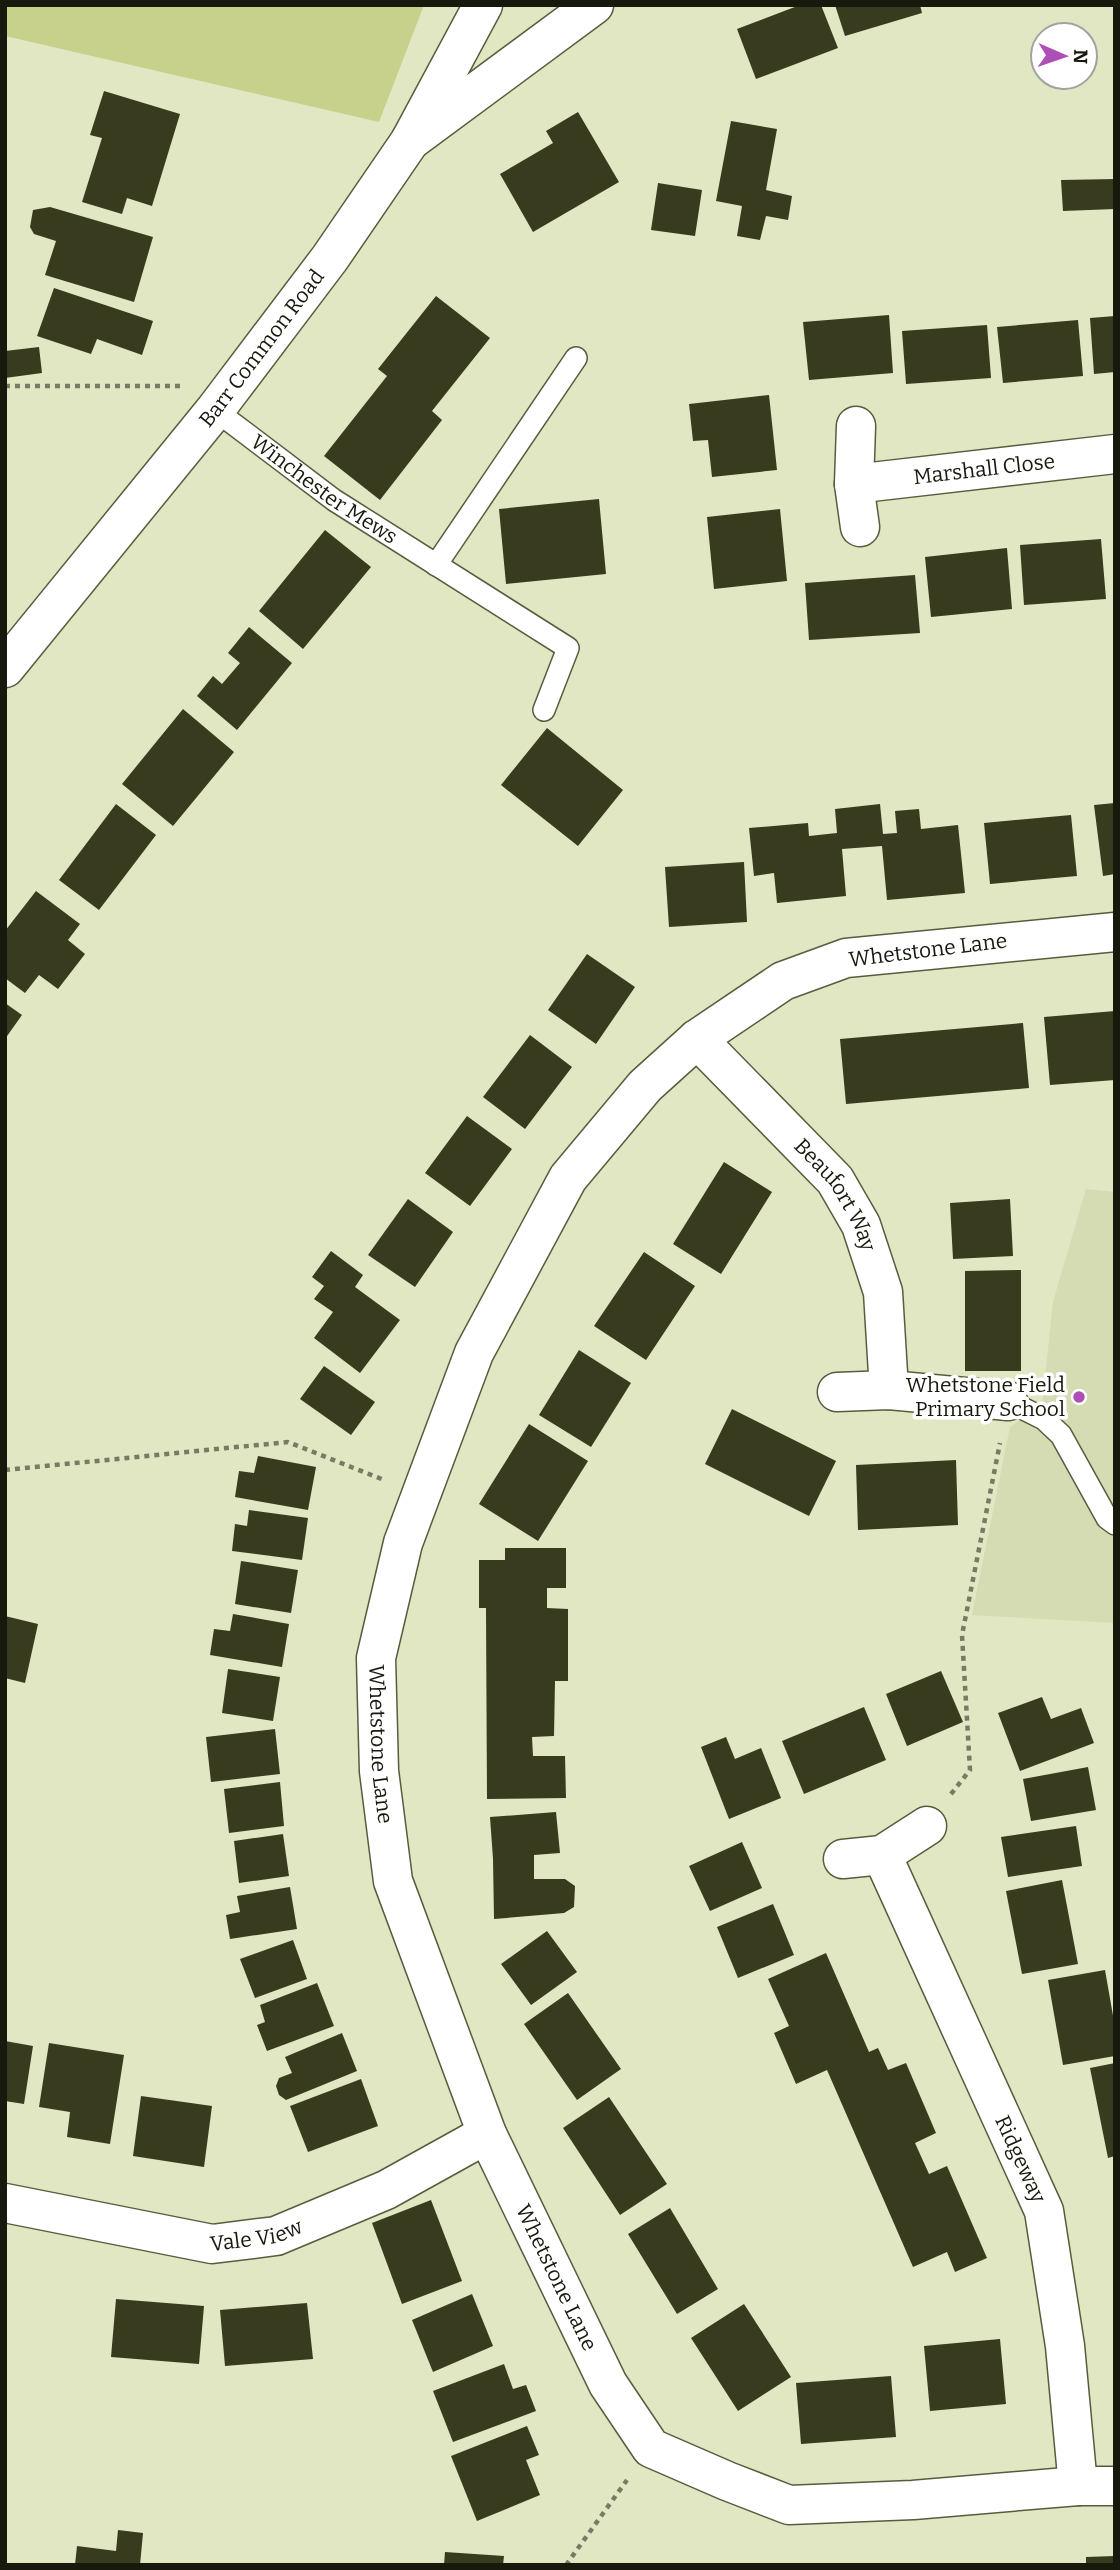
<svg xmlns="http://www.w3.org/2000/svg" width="1120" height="2570" font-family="Bitter,serif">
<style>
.built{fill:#d5dbb2}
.green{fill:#c8d18b}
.building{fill:#383b1e}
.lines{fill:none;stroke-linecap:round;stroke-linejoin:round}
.service-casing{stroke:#585c3e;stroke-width:24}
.minor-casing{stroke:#585c3e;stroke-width:41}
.secondary-casing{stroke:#585c3e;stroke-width:41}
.path{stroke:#787b64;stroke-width:4.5;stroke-dasharray:5 5;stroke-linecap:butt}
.service{stroke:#fff;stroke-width:21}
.minor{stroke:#fff;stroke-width:38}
.secondary{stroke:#fff;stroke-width:38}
.poi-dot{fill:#ae4eb7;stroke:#fff;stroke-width:2.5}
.labels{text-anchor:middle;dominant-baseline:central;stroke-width:7;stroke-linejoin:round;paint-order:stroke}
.street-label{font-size:21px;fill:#18190d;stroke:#fff}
.poi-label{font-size:21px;fill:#18190d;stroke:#fff;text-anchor:end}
</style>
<rect width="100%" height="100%" fill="#e1e6c3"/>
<!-- built -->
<path class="built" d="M1086,1189L1115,1192V1623L972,1615L1010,1427L1042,1406L1053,1302Z"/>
<!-- green -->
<path class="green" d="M5,5H424L379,122L5,36Z"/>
<!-- building -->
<path class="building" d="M800,5H821L838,48L756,79L737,29Z
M835,5H920L922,13L845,36Z
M104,91L180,114L152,206L127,198L122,214L82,202L102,138L90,135Z
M578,112L619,182L533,232L500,174L553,143L546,131Z
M731,121L777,129L766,190L792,196L788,220L766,216L760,240L737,236L742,206L716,201Z
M1115,179V209L1063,211L1061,180Z
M658,183L702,190L695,236L651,230Z
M50,207L153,237L134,302L45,275L56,241L34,234L30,227L33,210Z
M54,288L153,321L142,355L97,339L91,354L37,336Z
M436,296L490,338L432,411L442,420L380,500L324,456L387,376L378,369Z
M889,315L893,373L809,380L803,322Z
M1115,316V372L1094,374L1090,318Z
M1078,320L1083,376L1003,383L997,327Z
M987,325L991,378L906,384L902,331Z
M39,347L42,373L5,378V351Z
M769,395L777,470L712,477L708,440L693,441L689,404Z
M599,499L606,574L506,584L499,509Z
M780,509L787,581L714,589L707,517Z
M325,530L371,567L303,649L259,611Z
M1101,539L1106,599L1024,605L1020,545Z
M1007,548L1012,609L931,617L925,557Z
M915,575L920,633L809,640L805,583Z
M249,627L292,663L237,730L197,696L213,676L222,684L240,663L228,653Z
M183,709L234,752L173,826L122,784Z
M547,728L623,790L578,846L501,785Z
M1115,803V874L1103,876L1094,805Z
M116,804L156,835L99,910L59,880Z
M880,804L883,834L897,833L895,811L919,809L921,829L958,825L965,893L887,900L882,846L842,849L846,896L777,903L774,873L754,876L749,828L808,823L809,836L837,833L835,809Z
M1071,815L1077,876L990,884L984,823Z
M744,862L747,922L669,927L665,867Z
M36,891L80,924L68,940L85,954L58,989L39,975L25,993L5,978V931Z
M587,954L635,987L596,1044L548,1010Z
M5,1003L22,1015L5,1039Z
M1115,1011V1080L1050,1085L1044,1017Z
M1023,1023L1029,1088L846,1104L840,1039Z
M530,1035L572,1067L525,1129L483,1097Z
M467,1116L512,1149L470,1206L425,1173Z
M724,1162L772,1192L721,1274L673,1244Z
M408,1199L453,1232L415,1287L368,1255Z
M1010,1199L1013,1256L953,1259L950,1203Z
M331,1251L363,1275L355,1287L400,1320L360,1373L314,1338L333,1312L314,1299L324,1286L312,1277Z
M644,1252L695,1286L646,1360L594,1326Z
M1021,1270V1371H965V1271Z
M579,1350L631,1383L591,1447L539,1415Z
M324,1366L375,1402L351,1435L300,1399Z
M732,1409L836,1461L809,1516L705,1464Z
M529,1424L588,1461L538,1541L479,1504Z
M258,1456L316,1467L308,1510L235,1497L239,1471L254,1473Z
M956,1460L958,1525L858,1530L856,1465Z
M249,1510L308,1518L302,1560L232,1551L235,1524L247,1526Z
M505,1548H566V1588H547V1608L568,1609V1681H555L554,1736L532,1737L533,1756H565L566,1798L487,1799L486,1608H479V1560H505Z
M241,1561L298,1570L291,1613L235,1604Z
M233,1614L289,1624L282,1667L210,1655L214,1629L230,1631Z
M5,1616L38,1624L25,1683L5,1678Z
M228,1669L280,1677L273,1721L222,1713Z
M941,1671L963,1722L907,1746L886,1694Z
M1042,1697L1051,1719L1081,1708L1094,1743L1020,1771L998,1713Z
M864,1707L886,1760L804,1794L782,1741Z
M275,1729L280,1774L211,1782L206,1737Z
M726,1737L735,1759L761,1748L781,1798L729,1819L701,1747Z
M1088,1767L1096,1810L1031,1821L1023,1779Z
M280,1782L284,1826L229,1833L224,1789Z
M556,1812L560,1853L534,1855V1879H565L575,1886L574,1907L564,1913L494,1919L493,1859L490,1817Z
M1076,1826L1082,1866L1008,1877L1001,1837Z
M283,1834L289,1876L239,1883L234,1841Z
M742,1842L762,1888L710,1911L689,1866Z
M1062,1880L1078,1964L1022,1974L1006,1891Z
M290,1887L297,1929L230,1939L226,1915L240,1912L237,1896Z
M773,1904L794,1955L738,1978L717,1927Z
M547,1931L577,1972L531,2005L501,1964Z
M293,1940L307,1979L255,1998L240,1959Z
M826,1953L869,2052L878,2048L888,2070L906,2063L936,2133L915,2143L929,2174L947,2166L987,2258L955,2272L947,2252L913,2267L827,2070L796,2084L774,2033L789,2026L768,1979Z
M1105,1970L1115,2027V2056L1063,2065L1048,1980Z
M317,1983L334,2026L267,2051L257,2025L265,2022L260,2005Z
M568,1993L621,2069L577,2100L524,2024Z
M342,2033L357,2071L286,2100L279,2095L276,2086L279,2078L292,2073L285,2057Z
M5,2041L33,2046L24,2104L5,2101Z
M49,2043L124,2055L110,2144L67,2137L70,2112L39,2107Z
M1115,2063V2156L1108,2158L1090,2068Z
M361,2079L378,2126L308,2152L290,2106Z
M141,2096L212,2106L204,2167L133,2156Z
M609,2097L667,2184L620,2215L563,2128Z
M431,2200L462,2281L402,2304L372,2223Z
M670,2208L718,2289L677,2314L628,2234Z
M472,2294L493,2346L433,2372L412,2320Z
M116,2299L204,2306L199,2364L111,2357Z
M307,2303L313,2359L225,2366L220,2310Z
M744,2304L791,2377L738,2411L691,2338Z
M1000,2339L1006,2404L930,2411L924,2346Z
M504,2364L513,2389L526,2385L536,2411L453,2442L433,2391Z
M891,2376L896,2437L801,2444L796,2383Z
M527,2426L539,2455L526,2460L540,2495L477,2521L451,2456Z
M118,2530L143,2533L140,2565H75L77,2546L116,2551Z
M445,2552L504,2556L503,2565H444Z
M1115,2556V2565H1086V2557Z"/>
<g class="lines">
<!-- service casing -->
<g class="service-casing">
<g id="service">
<path id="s1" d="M215,410L334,500L568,648L544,710"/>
<path d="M436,565L576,358"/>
<path d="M1008,1401L1044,1419L1061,1435L1107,1518L1115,1524"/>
</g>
</g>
<!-- minor casing -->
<g class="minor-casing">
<g id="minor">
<path d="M410,141L594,5"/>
<path d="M856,426L854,484L860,527"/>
<path id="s2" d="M854,484L1115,454"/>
<path id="s3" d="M1115,932L846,958L783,981L697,1039L645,1086L568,1178L474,1353L403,1543L376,1658L379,1771L393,1881L487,2134L608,2384L651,2448L727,2481L789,2505L913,2500L1078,2486H1115"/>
<path id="s4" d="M697,1039L835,1180L861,1225L883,1292L889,1390"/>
<path d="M837,1392L889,1390L1008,1401"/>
<path id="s5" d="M882,1855L1044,2211L1065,2346L1078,2486"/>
<path d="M843,1859L882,1855L927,1826"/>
<path id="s6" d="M5,2203L212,2244L276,2236L386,2190L487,2134"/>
</g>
</g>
<!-- secondary casing -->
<g class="secondary-casing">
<g id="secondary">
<path id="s7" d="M5,668L215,410L330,258L410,141L483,5"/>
</g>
</g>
<!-- path -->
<path class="path" d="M5,386H182
M5,1470L288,1442L384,1480
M951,1794L970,1770L962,1635L1000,1443
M566,2565L627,2480"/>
<!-- service -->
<use href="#service" class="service"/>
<!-- minor -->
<use href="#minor" class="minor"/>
<!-- secondary -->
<use href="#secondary" class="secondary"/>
</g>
<!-- markers -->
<circle class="poi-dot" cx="1079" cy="1397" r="7"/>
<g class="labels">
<!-- street labels -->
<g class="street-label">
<text stroke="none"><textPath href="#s7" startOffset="410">Barr Common Road</textPath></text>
<text stroke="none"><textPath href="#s2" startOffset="131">Marshall Close</textPath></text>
<text stroke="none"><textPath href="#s1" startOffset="135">Winchester Mews</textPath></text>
<text transform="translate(928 950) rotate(-7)">Whetstone Lane</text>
<text stroke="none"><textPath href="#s4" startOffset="210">Beaufort Way</textPath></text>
<text stroke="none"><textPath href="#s3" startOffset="1237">Whetstone Lane</textPath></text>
<text stroke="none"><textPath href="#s5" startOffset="334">Ridgeway</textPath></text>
<text stroke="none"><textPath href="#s6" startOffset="256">Vale View</textPath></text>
<text stroke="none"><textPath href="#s3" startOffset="1804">Whetstone Lane</textPath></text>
</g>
<!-- poi labels -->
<g class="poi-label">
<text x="1065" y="1385">Whetstone Field<tspan x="1065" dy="24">Primary School</tspan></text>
</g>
</g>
<!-- border -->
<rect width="1120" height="2570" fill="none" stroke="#18190d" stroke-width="14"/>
<!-- north arrow -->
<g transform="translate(1064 56) rotate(92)"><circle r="33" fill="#ffffff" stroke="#a3a39e" stroke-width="2"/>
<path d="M0-5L12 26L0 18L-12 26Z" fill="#ae4eb7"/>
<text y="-10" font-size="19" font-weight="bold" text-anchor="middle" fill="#18190d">N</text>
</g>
</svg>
